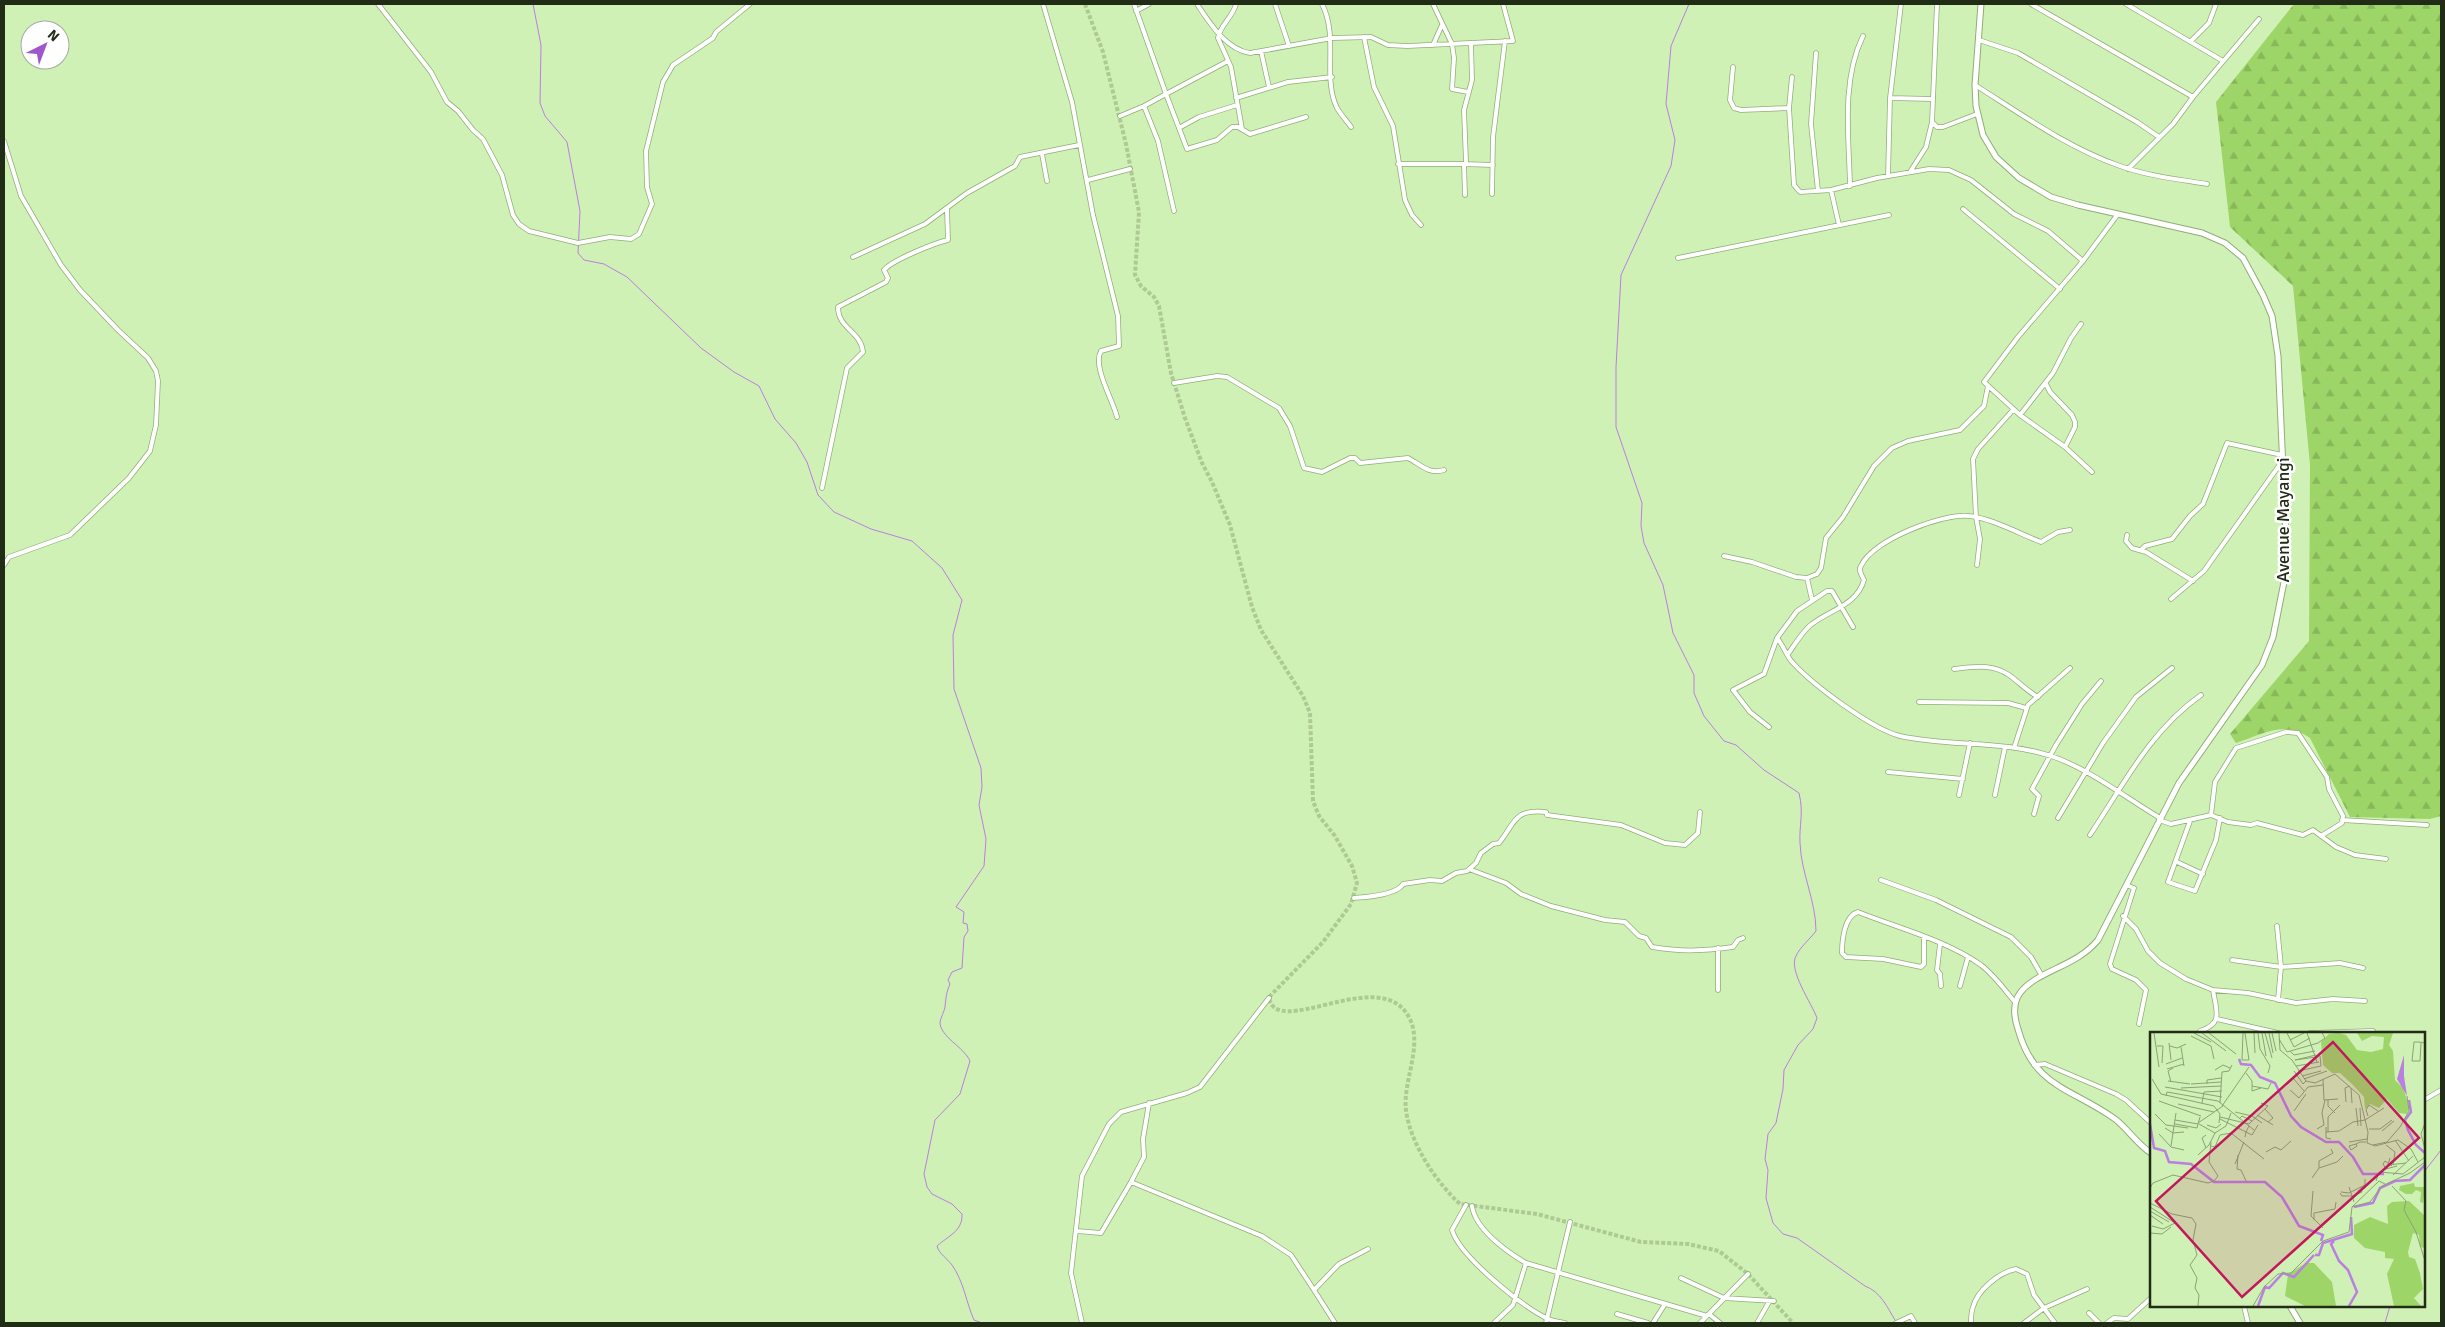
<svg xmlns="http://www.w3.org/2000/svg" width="2445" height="1327" font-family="Signika,sans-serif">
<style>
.forest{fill:url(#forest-firs)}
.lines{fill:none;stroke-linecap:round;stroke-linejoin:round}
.stream{stroke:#bb7ee1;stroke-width:1}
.street-tunnel{stroke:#adca95;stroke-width:4;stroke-dasharray:4 2;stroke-linecap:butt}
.street-casing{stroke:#90ae76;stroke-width:5.5}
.secondary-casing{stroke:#90ae76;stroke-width:7}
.street{stroke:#fff;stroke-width:4}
.secondary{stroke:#fff;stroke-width:5}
.labels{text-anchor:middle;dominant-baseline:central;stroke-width:5;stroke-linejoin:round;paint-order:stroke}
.street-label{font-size:18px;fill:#202c15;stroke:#fff}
.inset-river{fill:none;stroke:#bb7ee1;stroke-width:2.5}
.inset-road{fill:none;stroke:#8aa275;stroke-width:1}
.view{fill:#c2185b;fill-opacity:0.15;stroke:#c2185b;stroke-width:2.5}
.inset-edge{fill:none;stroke:#202c15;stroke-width:2.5}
</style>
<defs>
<pattern id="forest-firs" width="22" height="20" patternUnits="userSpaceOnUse" patternTransform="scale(1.25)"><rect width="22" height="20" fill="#9ed568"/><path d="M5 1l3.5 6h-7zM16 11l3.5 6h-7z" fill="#88b759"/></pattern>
</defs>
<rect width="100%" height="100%" fill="#d0f1b5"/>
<!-- forest -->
<path class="forest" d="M2294,4H2441V816L2430,819L2350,817L2310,738C2285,720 2263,734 2236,743L2230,734L2309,641L2310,465L2293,286L2230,227L2216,102Z"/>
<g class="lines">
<!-- stream -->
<path class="stream" d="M533,4L541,45L540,103L545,116L567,142L580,211L578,253L584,260L604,264L627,277L701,348L734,372L759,386L775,419L796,443L807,462L818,495L834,512L871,529L912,541L942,568L962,600L953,635L954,689L981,768L982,787L979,805L986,839L984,866L956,907L964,912L963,923L967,924L968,931L964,937L962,968L952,972L948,980L950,984C946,993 946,998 945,1007C944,1012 941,1017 940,1022C940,1037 964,1047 970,1061L960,1094L935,1120L924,1174L927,1187L932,1194L952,1204L962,1214C963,1231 948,1236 937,1246C939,1254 947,1258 952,1265C964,1282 966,1302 974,1320L982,1323
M1689,4L1671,46L1666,104L1675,140L1671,166L1621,275L1616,367V427L1642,503L1641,526L1644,543L1663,585L1673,633L1694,675V693L1704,716L1724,741L1736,745L1764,770L1799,793C1804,814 1799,824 1800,843C1801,873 1816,901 1816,931C1810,939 1800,947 1796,956C1788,970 1812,1004 1817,1018L1813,1029L1798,1045L1784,1070L1783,1089L1776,1123L1768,1134L1765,1159L1768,1170L1766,1198L1773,1223L1783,1234L1797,1238L1865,1286C1881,1292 1887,1307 1895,1320
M2424,1172L2441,1150
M2385,1323L2390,1306"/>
<!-- street-tunnel -->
<path class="street-tunnel" d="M1085,4L1103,52L1126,144L1139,212L1135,275L1141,286L1154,297L1159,306L1171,373L1185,418L1202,463L1212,482L1230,525L1252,607L1261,630L1303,696L1310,713L1313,801L1319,816L1335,836L1352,866L1357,883L1351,904L1323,942L1271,995L1269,998C1277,1038 1371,971 1404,1010C1428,1038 1402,1079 1406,1110C1410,1143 1436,1182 1460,1204L1537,1214L1641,1242L1688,1244L1719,1251L1748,1274L1793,1323"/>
<!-- street casing -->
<g class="street-casing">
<path id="street" d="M378,4L431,72L447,102L458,111L473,130L483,139L502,175L513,215L519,224L529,231L578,243L610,237L631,239L639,234L652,204L647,187L646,151L663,82L673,65L713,38L716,32L750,4
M1043,4L1072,102L1093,215L1118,316L1119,346L1101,351C1092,366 1113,400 1117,417
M1197,4C1209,22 1226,50 1250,53L1332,38L1371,37L1388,45L1407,46L1513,41L1503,4
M1236,4C1233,17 1220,25 1218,38L1231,67L1242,129
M1275,4L1289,46
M1322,4C1339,37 1322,77 1337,108C1341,115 1347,121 1351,127
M1433,4L1452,44L1454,58L1452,89L1468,92
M1937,4L1932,122L1937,127H1943L1977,114
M2031,4L2193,97L2259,19
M2126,4L2223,61
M1136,11L1149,4
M1364,37L1374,87L1393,126L1405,200L1412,215L1421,225
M1979,40L2018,53L2137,122L2159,137
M2191,41L2209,23L2216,4
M1433,45L1442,25
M1261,51L1269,87
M1816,53L1811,124L1818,191
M1228,61L1166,94L1187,149L1217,140L1232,127H1238L1250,134L1306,117
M1733,67L1730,100L1734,108L1741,110L1789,108
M1792,77L1789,108L1794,185L1800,192L1831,190L1877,178L1929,169L1949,170L1971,180L2014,214L2048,231L2083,261
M1975,85C2021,114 2068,148 2120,166C2148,176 2177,179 2207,184
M1236,98L1288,82L1332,77
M1890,98L1932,99
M1144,106L1158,141L1174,211
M1120,116L1144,106L1166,94L1134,4
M1179,128L1199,117L1237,105
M4,141L21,196L61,265L80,290L118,330L148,358L156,371L158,381L156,425L150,451L129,478L70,535L9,557L4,565
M1042,154L1047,181
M1398,164H1464L1466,162L1464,110L1472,80L1471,43
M2128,169L2173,124L2193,97
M1910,172L1926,147L1932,122
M1888,176L1890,98L1901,4
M1088,180L1130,169
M1850,186C1849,137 1841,81 1863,36
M1831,190L1839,225
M1492,194L1493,137L1505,41
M1465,195L1464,164L1493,165
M1963,209L2060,289
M853,257L925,224L967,193L1015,166L1020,157L1079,145
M1678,258L1889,215
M1174,383L1217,376L1227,377L1279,408L1290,426L1304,468L1322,472L1350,458H1355L1360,463L1408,458C1420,464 1429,475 1444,470
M2046,384L2050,392L2072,415L2075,422V427L2065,447
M2020,415L2053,373L2071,338L2081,324
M2092,472L2065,447L2020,415L1984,382L2018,337L2083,261L2118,214
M822,488L847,368L863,352C861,331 838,329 838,307L886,282L888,278L884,270C892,260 935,243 948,240L947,209
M2127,535L2126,541L2132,548L2146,552L2193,581
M2141,550L2145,546L2172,539L2190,516L2203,504L2227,443L2282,455
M1724,556L1752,562L1796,577L1807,578L1817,574L1821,568L1826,538L1843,517L1874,466L1892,448L1908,441L1960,430L1984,406L1988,386
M1977,565L1980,539L1976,517L1973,459L1978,449L2013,410
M1807,578L1812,600
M2171,599L2204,571L2283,460
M1777,638C1784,646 1786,656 1793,663C1813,685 1872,729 1900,736C1949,747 2002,740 2051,756C2088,768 2126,798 2160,818
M1788,654C1794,646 1804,629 1812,624C1830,610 1857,605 1864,580C1862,576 1858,570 1861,566C1872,540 1943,513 1969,516C1991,518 2020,534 2041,542L2058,532L2070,530
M1954,669C1973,667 1992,663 2009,675C2019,682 2027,691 2038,697
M1919,702L2008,703L2026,708
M1769,727L1750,712L1733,690L1764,674L1777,638L1797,611L1827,591H1832L1853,627
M2014,748L2028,705L2070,668
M1888,772L1963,779
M1959,795L1970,743
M1995,795L2005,747
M2034,814L2039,796L2032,789L2056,745L2082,704L2101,681
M2211,815L2215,782L2236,748L2286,732L2298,733L2327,777L2329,789L2343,816L2342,823L2321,836
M2058,818L2103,743L2136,697L2172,668
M2159,820L2171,824L2211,815L2228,822L2251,825L2257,823L2303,835L2313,830L2336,847L2355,855L2386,859
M2342,820L2427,825
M2190,821L2168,882L2195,891L2216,840L2220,818
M2090,835C2124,784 2150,731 2201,695
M2177,862L2203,874
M1469,869L1506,883L1521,894L1551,906L1605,920L1625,922L1639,936L1646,938L1652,947C1683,952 1702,951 1733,947L1738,940L1743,938
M1881,880L1936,900L2011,937L2031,957L2042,976
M2126,885L2134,888L2110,964L2112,969L2136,980L2146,990L2139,1024
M1354,898C1366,897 1397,895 1403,884L1430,880L1442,881L1456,873L1467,871L1476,863L1481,853L1493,844L1499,843C1516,822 1513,809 1546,812L1547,815L1621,825L1665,843L1685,845L1698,833L1700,812
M2123,916L2136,929L2148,951L2160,963L2186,979L2213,990L2248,993L2296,1003L2333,999L2365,1001
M1924,937V964L1921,967L1883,959L1846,957L1842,953C1842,941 1844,916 1858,912C1898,928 1946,940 1981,965C1994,975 2004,989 2015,1002
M1940,944L1937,970L1940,974L1941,986
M1718,948V990
M2232,960L2281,967L2277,926
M1960,986L1968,957
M2278,1000L2281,967L2340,963L2363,968
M2217,1019L2278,1033
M2200,1031C2224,1023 2216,1011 2213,990
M2310,1033L2373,1031
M2034,1065L2045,1064L2116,1094L2126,1100L2151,1123
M2424,1100L2441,1090
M1131,1182L1144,1157L1143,1139L1149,1103
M1466,1205L1452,1230C1460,1257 1521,1305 1546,1318C1552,1321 1559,1322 1565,1323
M1472,1206C1475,1229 1507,1252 1526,1263L1707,1316
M1077,1231L1101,1233L1131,1182L1262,1236L1291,1255L1314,1290L1339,1264L1368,1249
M1681,1278L1724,1298L1774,1301
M1314,1290L1335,1323
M2244,1306L2248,1323
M2089,1313L2099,1323
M1617,1314L1648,1323
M1709,1314L1720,1323
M1082,1323L1071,1273L1082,1176L1109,1124L1121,1112L1187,1093L1200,1087L1269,998
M1494,1323L1513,1305L1526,1263
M1546,1323L1570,1222
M1653,1323L1665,1304
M1700,1323L1748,1274
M1757,1323L1769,1302
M1896,1323L1911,1316L1915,1323
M1971,1323C1971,1318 1971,1312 1973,1307C1977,1291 1999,1272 2016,1269L2027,1274L2034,1295L2055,1323
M2024,1323L2044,1308L2087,1289
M2107,1323L2114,1318L2128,1319L2151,1298"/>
</g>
<!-- secondary casing -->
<g class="secondary-casing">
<path id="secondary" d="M1981,4L1975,85L1976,106L1983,135L1996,157L2019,178L2051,197L2078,205L2202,233L2225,243L2243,258L2263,295L2272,316L2278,356L2286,537L2284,582L2273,637L2262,665L2179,783L2098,940C2076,967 2036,971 2020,993C2012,1004 2014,1017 2018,1029C2034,1088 2072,1088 2115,1119C2128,1129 2137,1144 2151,1153
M2290,1306L2300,1323"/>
</g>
<!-- street -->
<use href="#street" class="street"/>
<!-- secondary -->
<use href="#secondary" class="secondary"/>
</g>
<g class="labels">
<!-- street labels -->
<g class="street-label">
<text transform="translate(2283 520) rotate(-90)">Avenue Mayangi</text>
</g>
</g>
<!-- overview -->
<g transform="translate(2150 1032)">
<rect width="275" height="275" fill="#d0f1b5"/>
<path d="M189,1L196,3L207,18L221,20L233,17L234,5L222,4L212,9L207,1H243L239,13L243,19L245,48L253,56L259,74L257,82L249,81L237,67L229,76L220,72L215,77L214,65L203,53L190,41H182L173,33L171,10L179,2ZM264,151L265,155H275L273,171L270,170L271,160L266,158L262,162H256L249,158L250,154ZM259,169L275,184V216L270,215L269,203L263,201L258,220L259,225L265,227L270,241L273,257L264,266L271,274H244L237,242L244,227L235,226V220L215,216L204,206V193L220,185L238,192L237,174L242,170Z" fill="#9ed568"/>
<path d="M156,231H164L182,250L186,274H155L135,264L138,242Z" fill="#9ed568"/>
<path d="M254,23V44L257,64L247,47Z" fill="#bb7ee1"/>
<path class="inset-river" d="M89,27L91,32L101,33L110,45L125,51L141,84L151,95L176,110H189L203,125L213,142H234M259,68L261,80L255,88L258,98L266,113L275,121M0,92L4,116L15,119L19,130L41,132L64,150H115L132,165L149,194L173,203L171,209M204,175L223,171L230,156L245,149L260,148L275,133M184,209L181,212L189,229L198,238L207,260L199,274M165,223H169L173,211L202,202L201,185M108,274L115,255L119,256L133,241L144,245L164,223"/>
<path class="inset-road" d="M4,1L9,35M44,1L61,10M52,1L76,19M59,1L86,22M93,1L92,28H99L95,1M104,1L105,21M108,1L110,17L120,34L118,41M112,1L116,24M115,1L122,26M119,1L123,21M122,1L126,19M129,1L130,18L142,28L156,49L165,51L185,42L209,63L218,100L217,111L225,114L248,108L261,117L268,130M137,1L144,15M157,1L167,30M41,4L61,14L64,27M129,7L137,20L168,11L175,6L172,1M140,8L154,1M19,11L21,28M271,11L270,29H262L264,10H269L275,11M7,14H13L12,31M20,14L27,16L36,12M31,15L34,34M144,15L160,6M140,19L144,23L165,19M166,23L145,28L166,25M16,32L32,26M146,34L169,30M17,37L34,32M65,38L73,33L80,36M144,39L153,52L156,49M148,39L171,34L170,24M96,41L102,49V59L111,56M152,44L171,39M143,46L154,59M2,47L11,62L64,74L70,82L69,91M154,47L177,39M173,47L174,68L188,67M18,49L40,52M21,50L18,39L23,36M41,52L71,50M57,52V48L71,46M102,54L118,57L121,51M15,55L72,65M31,56L71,54M201,56L202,71M140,58L149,66L158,55L173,53M16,64L17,60L68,69L104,98M178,68V74L185,81M9,69L51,84M196,70L195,56L200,54M52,71L54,60L72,59M70,71L72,40L79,39L82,33M28,72L64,80M72,74L99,35M206,76L208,94M210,76L211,94M115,77L123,86L118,90M144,79L156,62M85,80L102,84L112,91M5,82L16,93L38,96M107,83L123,93M218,84L216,78L219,73L228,79M70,85L99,92L118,74L111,71M70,87L96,100L95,105M89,87L92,84L102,89M25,88L48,92L50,85M215,88L234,76M48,91L73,74M275,91L271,102L275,117M25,92L47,96L48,92M49,92L65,101M57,93L66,96L71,92M99,94L96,100L102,103L108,93M176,95V106L181,107M15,96L23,101L34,100M167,97L174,93L172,81L175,68M219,97H230L242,88M232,99L244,89M176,100L189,99L203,90L215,88M178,100V85L190,73M9,102L21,115L34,118M56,103L52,106L56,116M245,108L259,129M199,110L217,107M206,112L207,114L201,118L199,114L206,112L210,110H216M223,113L237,110L250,95L259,79L257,64M236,113L245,120L243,133M21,114L26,81M61,114L65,115L70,103L81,101L114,127M116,120L125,115L131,118L141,109M48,123L59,113L65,101L76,94L81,81M88,123L87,137L91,138L97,151M240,126L238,133L256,131M85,132L94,110M242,134L235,129L233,132L236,137L247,134M169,136L187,130L193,124M243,143L263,124M162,146L169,136V129L183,121L181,117M226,149L229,140L253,142L275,125M242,154L256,169L254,178L266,200L275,229M199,155L204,170M0,156L3,151L23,143L58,151L64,149L68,144L59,130L61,110M163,159L161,184L173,196M208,159L215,156V147M191,160L199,161L215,153M190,161L192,164H203L212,160L211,155M0,171L22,182L42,186L46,192L43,208L47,223L40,233L47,246L45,256L49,263L48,274M0,175L25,191L13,197L2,194M202,175L229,149L235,152M0,179L19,190M0,183L13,192M164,188V181L185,177L186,170M0,201L12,202L21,195M103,274L114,255L128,242L141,241L173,209L199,200L202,175L220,170L232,154L260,141L275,130"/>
<path class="view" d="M183,10L269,106L92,265L6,169Z"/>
<rect width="275" height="275" class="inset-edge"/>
</g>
<!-- border -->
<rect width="2445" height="1327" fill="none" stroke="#202c15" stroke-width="10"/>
<!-- north arrow -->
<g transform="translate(45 45) rotate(42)"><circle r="24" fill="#ffffff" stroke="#a6aba1"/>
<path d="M0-4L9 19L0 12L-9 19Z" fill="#9f56ca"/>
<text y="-8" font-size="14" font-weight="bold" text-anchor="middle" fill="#202c15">N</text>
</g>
</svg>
